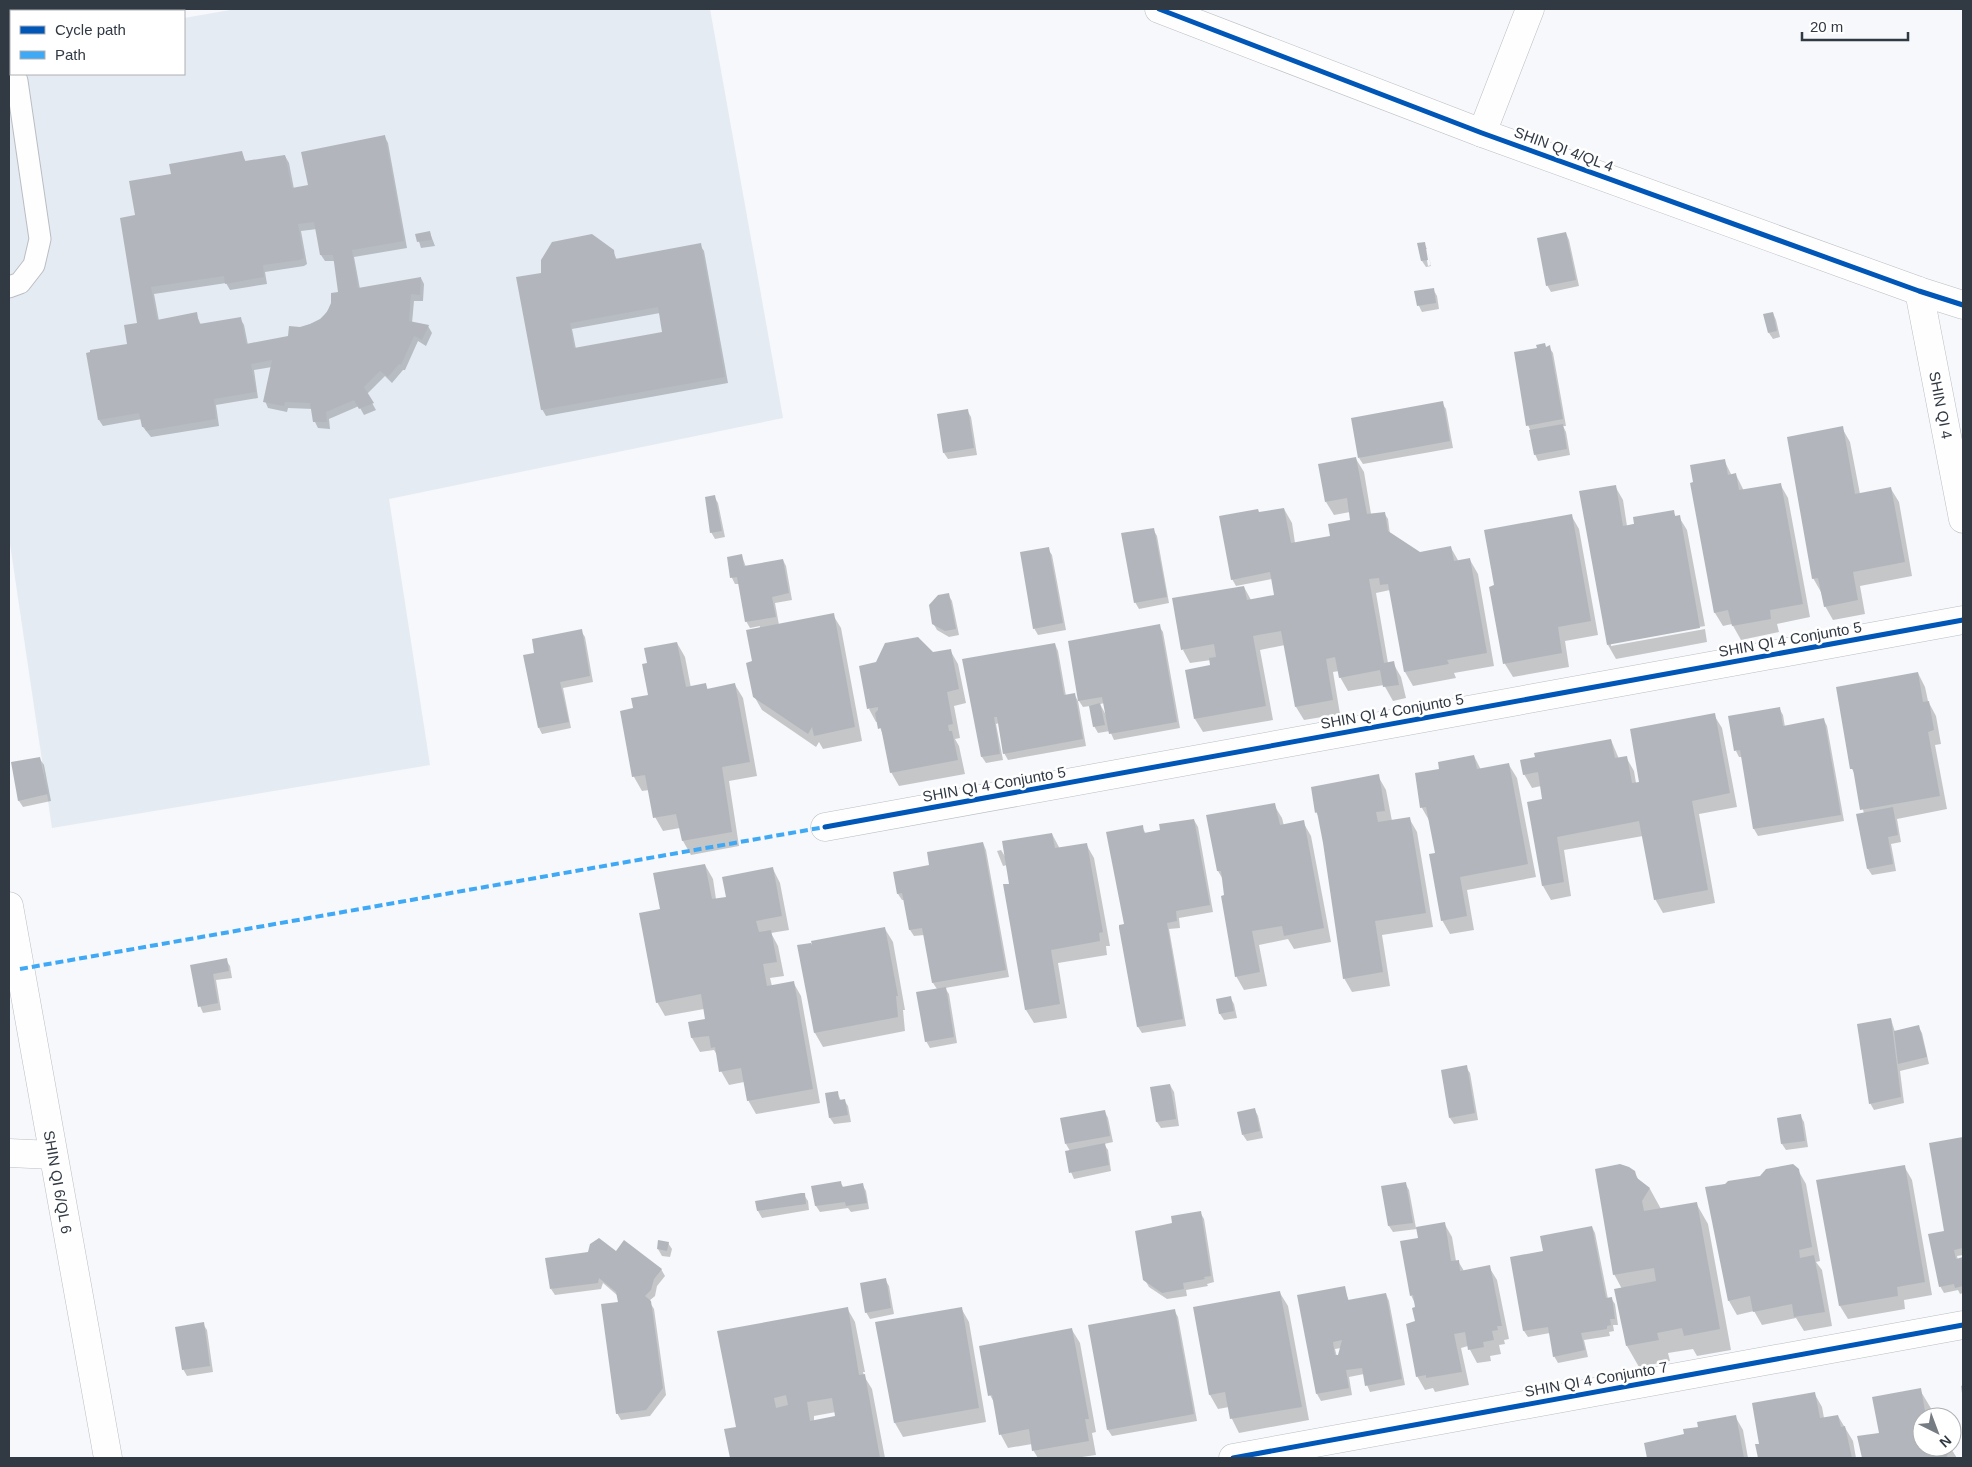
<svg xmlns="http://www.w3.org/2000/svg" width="1972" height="1467" font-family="Helvetica,sans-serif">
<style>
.built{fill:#e5ebf3}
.shadow{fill:#0003;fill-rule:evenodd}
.building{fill:#b2b6bc;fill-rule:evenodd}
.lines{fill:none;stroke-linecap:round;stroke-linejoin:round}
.lane-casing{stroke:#babec3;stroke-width:23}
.street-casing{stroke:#babec3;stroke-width:29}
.secondary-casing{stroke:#babec3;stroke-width:29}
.lane{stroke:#fefefe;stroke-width:21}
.street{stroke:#fefefe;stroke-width:28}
.secondary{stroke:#fefefe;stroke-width:28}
.quiet{stroke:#3fa9f5;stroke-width:4;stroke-dasharray:8 4;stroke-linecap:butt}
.cycleway-casing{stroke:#fff;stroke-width:8}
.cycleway{stroke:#0057b8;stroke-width:5}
.labels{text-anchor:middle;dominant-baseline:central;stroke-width:5;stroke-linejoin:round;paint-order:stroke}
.street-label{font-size:15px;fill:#313943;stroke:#fff}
</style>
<rect width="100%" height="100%" fill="#f6f8fb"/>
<!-- built -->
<path class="built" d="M236,9H710L783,418L389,499L430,765L52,828L9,537V48L11,47V74H184V18Z"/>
<!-- shadow -->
<path class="shadow" d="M385,137L388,143L407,248L354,257L360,289L421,278L424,284L423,301H414L412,323L428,326L432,333L426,346L418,341L405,370H403L392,383L385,376L367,394L376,410L364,415L359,406L329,419L330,429L318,428L315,422L313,409L288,408L287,412L268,408L265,401L272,367L254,370L258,398L216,405L219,426L151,437L143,427L142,419L103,426L99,420L139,324L137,216L173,175L241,153L246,162L285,156L289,163L294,189L309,186ZM317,229L321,255L325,261H335L340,293L321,320L300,328L289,337L248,345L244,325L240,318L201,325L196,314L159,321L154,294L226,283L230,290L267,284L265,272L304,266L307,264L301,231Z
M430,233L435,246L421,248L417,235Z
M1566,233L1569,240L1579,286L1551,292L1547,285Z
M1424,243L1427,249H1425L1428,266L1431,265L1427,249L1431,266L1426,267L1422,261Z
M700,245L704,251L728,383L546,416L542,409V274L613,251L617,260ZM660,313L664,333L576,349L572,329Z
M1433,289L1437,296L1439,309L1422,312L1419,306L1416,292Z
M1773,313L1776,320L1780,337L1773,339L1769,333Z
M1549,347L1553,353L1566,426H1563L1566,432L1570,455L1538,461L1535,454L1531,432L1528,425L1546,348Z
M1442,403L1446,409L1453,448L1363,464L1359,458Z
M967,410L971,417L977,455L948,459L944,453Z
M1842,428L1850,442L1860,494L1891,489L1899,502L1912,576L1860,586L1865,614L1833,620L1825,606L1821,592L1813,578Z
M1356,459L1364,472L1371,514L1384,513L1388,519L1390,534L1420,553L1451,548L1459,562L1470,560L1478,574L1494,666L1454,673L1456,678L1413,686L1405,672L1390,590L1376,593L1388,663H1393L1401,677L1406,698L1393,701L1384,685L1348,691L1340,677L1339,671L1333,672L1340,714L1304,720L1296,707L1285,645L1260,650L1273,720L1203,732L1195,719L1212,666L1211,660L1190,663L1183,650L1244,587L1251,600L1275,596L1272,579L1236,586L1232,579L1259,513L1284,509L1292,523L1295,543L1331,537L1352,521L1350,512L1334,515L1326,502Z
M1724,460L1732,476L1736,475L1744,491L1780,484L1788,498L1810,617L1777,624L1779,632L1741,640L1732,624L1723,626L1715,613Z
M1615,486L1623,500L1627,526L1673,512L1676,517H1679L1687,530L1705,626L1611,643V646L1705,629L1707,642L1616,659L1608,645Z
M714,496L718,503L725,537L715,539L711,532Z
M1571,515L1579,529L1598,635L1565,641L1569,667L1513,677L1505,664L1495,586Z
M1153,529L1157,536L1169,603L1139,609L1135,602Z
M1048,549L1052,555L1066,630L1038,635L1034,628Z
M742,556L746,567L783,560L786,566L792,600L775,603L779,625L833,615L841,628L862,741L823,749L819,742L816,747L762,710L754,696L753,662L760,626L750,628L746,621L740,584H735L732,578L728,558Z
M948,594L952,601L959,635L949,637L937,630L933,623Z
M1159,626L1163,632L1180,728L1114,740L1110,731L1098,733L1094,726L1090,706L1083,707L1079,701L1069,642ZM1105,703L1107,717L1100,704Z
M581,631L585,637L593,682L563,688L571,728L542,734L539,728Z
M677,643L685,657L691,688L706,685L708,690L735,685L743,698L757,776L729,781L739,846L691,855L683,841L680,828L663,831L655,817L649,790L642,791L634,777L621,712L634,709L649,696L648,664Z
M1055,644L1058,651L1066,696L1074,694L1078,701L1086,746L1008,760L1004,753L999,723L996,724L1003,760L986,763L982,757L963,660Z
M950,650L958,664L966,703L954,706L960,738L955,739L959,746L965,774L899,786L891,772L883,735L878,722H876L869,709L932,654Z
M1918,673L1925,687L1928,701L1936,716L1941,744L1935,745L1947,809L1897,819L1901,842L1891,844L1896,871L1872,875L1868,869L1864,814L1856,776L1852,769Z
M1779,708L1783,715L1785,727L1824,720L1827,726L1844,821L1758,836L1754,829L1742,757H1739L1736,751Z
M1714,715L1722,728L1737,807L1699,814L1715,903L1663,913L1655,899L1643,836L1564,850L1571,896L1551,900L1543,886L1529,803L1544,800L1541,786L1532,788L1524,774L1611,740L1619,759L1626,757L1634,771L1636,783H1641Z
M1474,756L1481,770L1509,765L1517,778L1536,877L1467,890L1474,930L1450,934L1442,920L1436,854L1430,822L1422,808L1416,774L1441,770Z
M40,759L44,765L51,801L23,807L19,801L13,763Z
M1378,776L1386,790L1392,821L1409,818L1417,832L1433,927L1382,935L1390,986L1352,992L1344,978L1320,819L1316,812Z
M1274,805L1282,818L1284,826L1303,822L1311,836L1331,942L1294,949L1288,939L1259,945L1267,986L1244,990L1236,976L1224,881L1218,871L1208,816Z
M1194,820L1198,827L1213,912L1179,918L1180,928L1169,929L1186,1026L1142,1033L1138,1027L1126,925L1142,827L1146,834L1162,831Z
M1052,834L1060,849L1086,844L1094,858L1110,946H1106L1107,955L1058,963L1067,1018L1034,1023L1026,1010L1007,865L1003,866L997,851L1001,850L1006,858Z
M983,843L986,850L1009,977L945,988L949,994L957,1043L930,1048L926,1041L937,989L933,983L924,935L914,936L910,930L905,900H902L898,894L894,873L931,866Z
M705,865L713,879L716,899L727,898L773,869L780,883L789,930L771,933L778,946L784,976L770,978L772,986L793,982L801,996L820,1103L756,1114L748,1100L744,1082L729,1085L721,1071L719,1058L714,1050L700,1052L692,1038L690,1023L706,1020L704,1009L665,1016L657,1002L661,910Z
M885,929L893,942L905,1010H903L905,1031L823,1047L815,1033L799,946L814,949Z
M226,960L230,966L232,978L216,980L221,1010L203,1013L200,1006L192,966Z
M1230,997L1234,1004L1237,1018L1224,1020L1220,1014L1217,1000Z
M1891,1019L1895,1032L1918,1026L1922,1033L1929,1064L1900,1071L1904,1103L1874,1110L1870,1103Z
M1466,1067L1470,1073L1478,1120L1454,1124L1450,1118Z
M1170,1085L1174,1092L1179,1126L1161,1128L1157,1122L1152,1088Z
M837,1092L841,1101L844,1100L848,1106L851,1122L834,1124L830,1118L826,1094Z
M1255,1110L1258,1116L1263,1138L1247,1141L1243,1135Z
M1105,1112L1108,1118L1113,1142L1104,1144L1108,1150L1111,1171L1074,1179L1071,1172L1070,1151L1066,1144Z
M1800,1115L1804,1122L1808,1147L1786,1150L1782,1144Z
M1963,1138V1255L1957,1256L1958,1260L1963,1259V1293L1960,1294L1958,1290L1944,1293L1940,1286L1946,1232L1930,1144Z
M1904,1166L1912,1180L1932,1295L1904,1300L1905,1309L1848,1319L1840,1306Z
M1798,1170L1806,1184L1820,1261L1816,1262L1822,1270L1832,1326L1804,1331L1796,1318L1762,1325L1754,1311L1737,1315L1729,1301L1707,1188Z
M1634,1172L1640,1182L1650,1189L1661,1209L1696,1203L1708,1224L1731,1350L1697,1356L1693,1349L1668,1353L1670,1361L1639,1367L1627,1346L1616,1290L1622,1289L1614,1274Z
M840,1182L844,1188L862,1184L866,1191L869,1209L851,1212L848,1208L820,1212L816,1206L813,1187Z
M1405,1183L1409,1190L1416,1228L1444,1223L1452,1237L1456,1261H1458L1464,1271L1489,1267L1497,1280L1509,1339L1504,1340L1505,1344L1499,1345L1501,1354L1490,1356L1491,1361L1477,1363L1468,1346L1461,1348L1469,1385L1435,1392L1433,1388L1425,1390L1417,1376V1308L1411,1295L1419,1239L1417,1229L1393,1232L1389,1226Z
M804,1195L808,1201L809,1210L762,1218L758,1211L756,1202Z
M1200,1212L1204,1219L1214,1282L1207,1284L1208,1286L1186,1290L1187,1296L1167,1299L1149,1287L1145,1280L1174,1224Z
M1592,1227L1595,1233L1608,1299L1611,1298L1615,1304L1618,1325H1613L1614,1331L1609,1332L1610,1336L1584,1340L1588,1357L1558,1363L1554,1356L1550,1333L1528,1337L1524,1331L1544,1252Z
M668,1243L672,1249L670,1257L662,1256L658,1249Z
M616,1252L661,1269L665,1276L657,1286L655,1296L649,1301L654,1309L666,1395L650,1416L621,1420L617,1413L618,1296L603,1283L601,1289L555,1295L551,1289Z
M885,1279L889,1286L894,1314L870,1319L866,1312Z
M1344,1288L1349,1301L1386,1294L1389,1301L1405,1385L1370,1392L1367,1385L1364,1374L1349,1377L1352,1395L1321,1401L1317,1394L1299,1296ZM1341,1348L1338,1361L1335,1349Z
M1280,1293L1288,1306L1309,1420L1239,1433L1232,1419L1229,1407L1218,1409L1210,1395L1194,1308Z
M847,1308L855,1322L865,1372H863L864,1376L872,1389L885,1458H731L726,1430L737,1428ZM836,1412L837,1417L814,1421V1416Z
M961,1308L969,1322L986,1422L903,1437L895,1423L877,1323Z
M1174,1310L1178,1317L1197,1421L1112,1436L1108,1430Z
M203,1324L207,1330L213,1372L187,1376L183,1369Z
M1072,1330L1080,1343L1096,1432L1092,1433L1096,1455L1075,1458H1038L1033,1450L1032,1444L1008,1448L1001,1435L995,1404L990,1395Z
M1963,1385V1401L1961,1386Z
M1920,1390L1932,1410L1934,1417H1922V1447H1950L1957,1458H1863L1859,1437L1880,1434Z
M1814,1393L1822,1407L1824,1418L1838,1416L1853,1441L1856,1458H1759L1757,1445H1761Z
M1735,1416L1743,1430L1748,1458H1648L1645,1444L1685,1435Z"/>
<!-- building -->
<path class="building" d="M385,135L404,241L352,250L358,288L421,277L420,295L411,294L409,321L429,325L422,340L414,336L401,365L399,364L388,377L380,371L364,387L374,403L359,409L354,400L326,412L327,422H313L310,403L285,402L284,406L263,402L272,360L251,364L256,392L214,399L216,419L146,431L145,427H142L139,413L98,420L86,353L90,352V350L127,344L124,325L137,323L120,218L135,215L129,181L171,174L169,164L242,151L245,161L285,155L292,188L308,185L301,152ZM314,222L320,255H333L338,292L331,293V303L327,312L320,319L310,324L300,327L289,326L288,336L246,344L241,317L199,324L197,312L157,320L151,287L224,276L225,284L264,277L263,265L300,260L304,258L298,224Z
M430,231L432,240L417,242L415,234Z
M1566,232L1576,280L1546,286L1537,238Z
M592,234L614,250L615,259L701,243L725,377L541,410L516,277L541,273V260L552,242ZM658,307L662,332L574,348L570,323Z
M1425,242L1428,260L1421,261L1417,243Z
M1434,288L1436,303L1417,306L1414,291Z
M1773,312L1777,331L1768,333L1763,314Z
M1545,343L1546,347L1550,345L1563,419L1526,426L1514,352L1537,348L1536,345Z
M1443,401L1450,441L1358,458L1351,418Z
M968,409L974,448L943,453L937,414Z
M1563,424L1567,449L1534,455L1529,430Z
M1843,426L1855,494L1891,487L1905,562L1853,572L1858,600L1824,607L1818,578L1812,579L1787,437Z
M1356,457L1367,514L1385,512L1388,531L1420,552L1451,546L1454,561L1470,558L1487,653L1447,660L1449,664L1404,672L1388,584L1380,585L1379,578L1369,579L1384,663L1394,661L1399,685L1383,687L1380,670L1339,678L1335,657L1326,659L1333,700L1295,707L1281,631L1253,636L1266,706L1194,719L1185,670L1210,665L1209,658L1216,657L1214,644L1181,650L1172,598L1244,586L1247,600L1274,595L1270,572L1231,580L1219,516L1258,509L1259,512L1284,508L1291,543L1330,536L1328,524L1350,520L1347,498L1325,502L1318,464Z
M1725,459L1728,475L1736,473L1739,490L1781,483L1803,604L1770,610L1771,619L1732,626L1728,610L1714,613L1690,483L1693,482L1690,465Z
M1616,485L1623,526L1634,524L1633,517L1674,510L1675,516L1680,515L1700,628L1607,645L1579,491Z
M715,495L722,531L710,533L705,497Z
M1572,514L1591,621L1558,627L1562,653L1503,664L1489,587L1494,585L1484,530Z
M1154,528L1167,597L1134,603L1121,533Z
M1049,547L1063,623L1033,629L1020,552Z
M742,554L744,566L783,559L789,593L772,597L776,617L745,622L737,577L730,578L727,557Z
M949,593L956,629L945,631L932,624L929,605L938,595Z
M834,613L855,727L814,736L812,727L808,734L753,697L746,663L752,661L746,630Z
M1160,624L1177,722L1109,734L1102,697L1078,701L1068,641Z
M582,629L590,676L560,682L569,722L538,728L523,655L534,653L532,639Z
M918,637L933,652L951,649L959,689L947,692L953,724L948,725L949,731H952L958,760L890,773L881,728L878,729L875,713L878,710V707L867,709L859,666L876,662L885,643Z
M677,642L686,687L706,683L707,689L735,683L750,762L722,767L732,832L682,841L676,814L653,818L645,775L632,777L620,711L633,708L631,698L648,695L642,664L647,663L644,648Z
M1055,643L1064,695L1075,693L1083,739L1003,754L997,717H994L1000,754L981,757L962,659Z
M1918,672L1923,702L1929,701L1934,730L1928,732L1940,796L1860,810L1853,769H1850L1836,687Z
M1100,703L1105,725L1093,727L1089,706Z
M1780,707L1783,726L1824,718L1841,815L1753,829L1740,750L1734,751L1728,716Z
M1715,713L1730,793L1692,801L1708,890L1654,900L1639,821L1557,837L1564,882L1542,886L1527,802L1542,799L1538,772L1523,775L1520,760L1535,757L1534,753L1611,739L1615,758L1627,756L1632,783L1639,782L1630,729Z
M1474,755L1477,769L1509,763L1528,864L1460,877L1467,916L1441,921L1429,854L1435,853L1426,807L1420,808L1415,773L1439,769L1438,762Z
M40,757L48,794L18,801L11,762Z
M1379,774L1385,811L1376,812L1378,822L1410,817L1426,913L1375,921L1383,972L1343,979L1323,843L1317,812L1315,813L1311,787Z
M1275,803L1280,825L1304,820L1324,928L1284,936L1282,926L1252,931L1260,972L1235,977L1221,896L1224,895L1221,871H1217L1206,815Z
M1893,807L1898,835L1888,837L1893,864L1867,869L1856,814Z
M1194,819L1210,905L1176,911L1177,921L1167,923L1183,1019L1137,1027L1119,928V925L1124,924L1106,832L1143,825L1144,833L1160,830L1159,824Z
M1052,833L1055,848L1087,843L1103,932L1099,933L1100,941L1051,950L1060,1004L1025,1010L1003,884H1009L1002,841Z
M983,842L1006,970L932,983L922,928L909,930L902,893L897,894L893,872L929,865L927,852Z
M705,864L712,899L726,897L722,877L773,867L782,916L756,921L759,932L771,930L777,962L763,964L767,986L794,981L813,1089L747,1101L741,1068L719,1072L715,1047L711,1048L709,1036L691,1038L688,1022L705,1019L701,994L656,1003L639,913L660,909L653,873Z
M885,927L898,996H896L898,1017L814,1033L797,945L811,943L812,945L811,941Z
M227,958L229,971L213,974L218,1003L198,1007L190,965Z
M946,987L954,1037L925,1042L916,992Z
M1231,996L1234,1011L1219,1014L1216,999Z
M1891,1018L1901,1097L1869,1104L1857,1024Z
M1919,1025L1927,1057L1898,1064L1894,1031Z
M1467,1065L1475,1113L1449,1118L1441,1070Z
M1170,1084L1176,1119L1156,1122L1150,1087Z
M838,1091L839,1100L845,1099L848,1115L829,1118L825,1093Z
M1255,1108L1260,1131L1242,1135L1237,1112Z
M1105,1110L1110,1136L1065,1144L1060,1118Z
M1801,1114L1805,1141L1781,1144L1777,1118Z
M1963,1137V1248L1954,1250L1956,1259L1963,1257V1286L1955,1288L1954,1284L1939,1287L1928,1234L1944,1231L1929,1143Z
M1105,1143L1109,1165L1069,1173L1065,1151Z
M1620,1164L1629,1167L1635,1171L1637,1178L1650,1188L1642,1201L1644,1211L1697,1202L1720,1329L1684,1336L1682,1328L1657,1333L1659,1340L1626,1346L1614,1289L1656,1281L1654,1268L1613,1275L1595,1169Z
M1793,1164L1799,1169L1812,1247L1799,1250L1800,1258L1814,1255L1825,1312L1794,1317L1792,1304L1753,1312L1750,1296L1728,1301L1705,1187L1725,1184L1728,1181L1760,1176L1766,1169Z
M1905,1165L1925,1282L1897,1287L1898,1296L1839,1306L1816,1180Z
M841,1181L842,1187L863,1183L867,1203L846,1206L845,1202L815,1206L811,1186Z
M1406,1182L1413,1223L1388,1226L1381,1186Z
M801,1193H805L806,1204L757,1211L755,1201Z
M1201,1211L1211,1276L1204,1277L1205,1279L1183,1283L1184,1289L1162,1293L1143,1280L1135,1231L1172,1223L1171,1216Z
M1445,1222L1451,1261L1459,1260L1460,1271L1490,1265L1502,1326H1497L1498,1330L1492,1331L1494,1340L1483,1342L1484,1347L1468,1350L1465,1332L1454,1334L1462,1372L1426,1378V1375L1416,1377L1406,1324L1415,1321L1412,1308L1415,1307L1413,1295L1410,1296L1400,1241L1418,1238L1416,1227Z
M1592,1226L1606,1298L1612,1297L1615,1319H1610L1611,1325L1607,1326V1329L1581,1333L1585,1350L1553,1357L1548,1327L1523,1331L1510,1257L1543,1251L1540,1236Z
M599,1238L616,1251L624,1240L662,1269L654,1279L651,1290L645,1296L651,1301L663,1388L646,1410L616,1414L601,1304L618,1302L616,1292L599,1278L598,1283L550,1289L545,1258L588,1252L590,1244Z
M658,1240L669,1242L667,1251L657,1249Z
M886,1278L891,1308L865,1313L860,1283Z
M1345,1286L1348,1300L1386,1293L1402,1379L1365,1386L1362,1368L1346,1370L1349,1388L1316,1394L1297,1295ZM1342,1340L1338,1355H1335L1333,1342Z
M1280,1291L1302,1407L1230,1419L1225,1392L1209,1395L1193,1307Z
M848,1307L859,1375L865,1374L880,1458H730L724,1429L736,1427L717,1331ZM786,1395L788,1405L776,1408L774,1398ZM832,1398L835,1416L810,1421L807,1402Z
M962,1307L979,1408L894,1423L875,1322Z
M1175,1309L1194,1414L1107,1430L1088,1325Z
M204,1322L210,1366L182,1370L175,1327Z
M1072,1328L1089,1419H1085L1089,1441L1032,1451L1029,1429L999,1435L992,1395L988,1396L979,1346Z
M1921,1388L1926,1417H1922V1447H1951L1946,1458H1862L1857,1436L1879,1433L1872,1397Z
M1815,1392L1820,1418L1838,1415L1841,1427L1845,1426L1852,1458H1758L1755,1444H1759L1752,1403Z
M1736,1415L1744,1458H1647L1644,1443L1684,1434L1683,1429L1698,1427L1697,1422Z"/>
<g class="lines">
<!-- lane casing -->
<g class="lane-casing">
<path id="lane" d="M9,287L20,283L34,265L40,239L17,81"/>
</g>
<!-- street casing -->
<g class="street-casing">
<path id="street" d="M1482,133L1530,9
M1919,291L1963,519
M825,827L1963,620
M9,1153L53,1155
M1233,1458L1963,1325"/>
</g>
<!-- secondary casing -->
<g class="secondary-casing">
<path id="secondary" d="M1159,9L1482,133L1919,291L1963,305
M9,906L108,1458"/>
</g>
<!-- lane -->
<use href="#lane" class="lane"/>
<!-- street -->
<use href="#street" class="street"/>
<!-- secondary -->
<use href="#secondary" class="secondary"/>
<!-- quiet -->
<path class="quiet" d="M20,969L825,827"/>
<!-- cycleway casing -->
<g class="cycleway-casing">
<path id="cycleway" d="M1159,9L1482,133L1919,291L1963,305
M825,827L1963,620
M1233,1458L1963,1325"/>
</g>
<!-- cycleway -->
<use href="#cycleway" class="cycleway"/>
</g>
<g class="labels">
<!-- street labels -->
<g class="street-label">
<text transform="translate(1564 149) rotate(20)">SHIN QI 4/QL 4</text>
<text transform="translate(1941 405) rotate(79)">SHIN QI 4</text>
<text transform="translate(1790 639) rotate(-10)">SHIN QI 4 Conjunto 5</text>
<text transform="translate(1392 711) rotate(-10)">SHIN QI 4 Conjunto 5</text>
<text transform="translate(994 784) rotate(-10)">SHIN QI 4 Conjunto 5</text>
<text transform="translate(58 1182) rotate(80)">SHIN QI 6/QL 6</text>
<text transform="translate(1596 1379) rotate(-10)">SHIN QI 4 Conjunto 7</text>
</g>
</g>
<!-- border -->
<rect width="1972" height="1467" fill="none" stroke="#313943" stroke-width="20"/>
<!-- legend -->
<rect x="10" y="10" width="175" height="65" fill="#ffffff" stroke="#adb0b4"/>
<rect x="20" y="26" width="25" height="8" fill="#0057b8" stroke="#adb0b4"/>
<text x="55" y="35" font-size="15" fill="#313943">Cycle path</text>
<rect x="20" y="51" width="25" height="8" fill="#3fa9f5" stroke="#adb0b4"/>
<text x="55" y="60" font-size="15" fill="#313943">Path</text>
<!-- north arrow -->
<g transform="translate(1937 1432) rotate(138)"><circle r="24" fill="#ffffff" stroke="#adb0b4"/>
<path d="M0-4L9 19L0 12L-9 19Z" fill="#767c83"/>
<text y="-8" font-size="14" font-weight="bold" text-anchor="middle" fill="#313943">N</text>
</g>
<!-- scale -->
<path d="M1802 32v8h106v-8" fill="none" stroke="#313943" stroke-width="2.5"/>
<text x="1810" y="32" font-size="15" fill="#313943" stroke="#ffffff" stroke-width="4" paint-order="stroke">20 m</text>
</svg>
